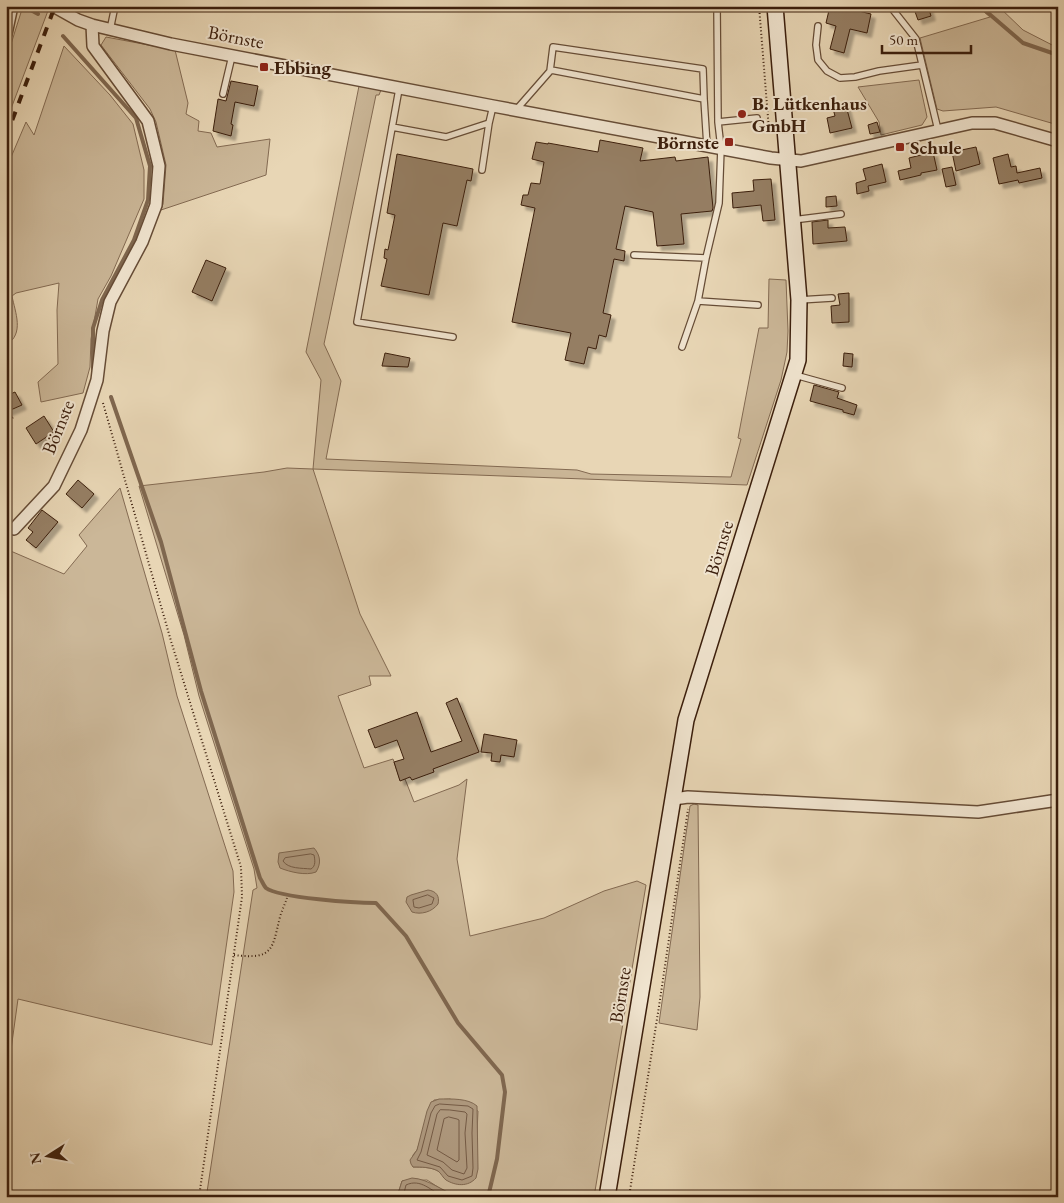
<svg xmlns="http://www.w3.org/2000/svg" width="1064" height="1203" font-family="'EB Garamond',serif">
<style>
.green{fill:#cbb798;stroke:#836a52;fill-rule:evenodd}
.water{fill:#ad977c;stroke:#7f674f}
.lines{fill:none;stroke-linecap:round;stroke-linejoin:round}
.shore{stroke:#745a44;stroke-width:1}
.stream{stroke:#7f674f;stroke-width:4}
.building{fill:#957e64;stroke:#3b1e0c;filter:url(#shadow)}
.lane-casing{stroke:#664c36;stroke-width:8}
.street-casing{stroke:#664c36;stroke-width:14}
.secondary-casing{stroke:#3b1e0c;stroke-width:18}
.path{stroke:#3b1e0c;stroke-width:2;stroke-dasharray:1 2.5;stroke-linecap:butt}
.lane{stroke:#f0e4cf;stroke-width:5.5}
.street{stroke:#f0e4cf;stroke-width:11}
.secondary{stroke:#f0e4cf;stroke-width:15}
.rail{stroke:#3b1e0c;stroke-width:4;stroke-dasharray:9 9;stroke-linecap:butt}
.poi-dot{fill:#8f2418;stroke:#f0e4cf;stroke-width:2}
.labels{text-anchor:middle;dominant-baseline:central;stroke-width:4;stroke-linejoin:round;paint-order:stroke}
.street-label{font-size:19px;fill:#3b1e0c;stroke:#f0e4cf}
.poi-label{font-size:19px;font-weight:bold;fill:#3b1e0c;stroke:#f0e4cf;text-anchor:start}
</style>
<defs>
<filter id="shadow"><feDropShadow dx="4.5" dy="4.5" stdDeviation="1" flood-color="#0004"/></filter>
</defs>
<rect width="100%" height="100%" fill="#e8d6b5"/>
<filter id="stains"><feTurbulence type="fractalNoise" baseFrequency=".004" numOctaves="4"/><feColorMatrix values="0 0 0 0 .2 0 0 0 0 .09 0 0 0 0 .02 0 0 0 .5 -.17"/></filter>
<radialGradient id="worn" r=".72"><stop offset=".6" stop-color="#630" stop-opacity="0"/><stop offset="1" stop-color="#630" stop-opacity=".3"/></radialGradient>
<!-- green -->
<path class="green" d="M23,6L32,8L34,6H45L49,8L6,122V60Z
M977,6H998L1023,30L1058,48V125L996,107L943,111L937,109L920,38L990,17Z
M106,37L175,50L188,103L186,114L199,121L198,131L211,133L217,147L270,139L266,175L161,210L163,204L166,165L156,122L150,109L101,45Z
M64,46L110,95L133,124L144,170V199L111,276L98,299L91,339L90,367L83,393L41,402L38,382L58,364L57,310L59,283L16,293L12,296C15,312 25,334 6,345V169L26,122L34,135Z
M919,80L927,117L922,125L881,135L879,122L858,87Z
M359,86L381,90L379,95H376L324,344L341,381L326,459L577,470L591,474L731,477L741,439L738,438L759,328H768L769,279L786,280L788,331L787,352L781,380L747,485L313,469L360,614L391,676H369L371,685L338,696L364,768L393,759L400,780L405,779L414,802L459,785L467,779L457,859L470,936L544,918L604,891L637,881L646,885L594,1197H459L444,1191L427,1180L402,1181L397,1197H230L207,1192L253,890L257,888L254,869L199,696L184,635L139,486L264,472L287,468L313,469L321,380L306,352ZM450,1099L478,1111L477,1133L451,1181C444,1180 444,1175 438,1171C431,1167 421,1167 413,1167V1155L417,1150L434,1100Z
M120,488L162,633L177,696L233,871L234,892L212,1045L18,999L6,1086V549L64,574L87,546L79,535Z
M694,804L698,805L700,997L697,1030L659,1023L690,806Z"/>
<!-- water -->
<path class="water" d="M314,848C321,856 321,864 316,872C306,876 290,872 280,868L278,862L279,853Z
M428,890C436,891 440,896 438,904C432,912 421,915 412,912L406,902L407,897L411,895Z
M439,1099C451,1099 468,1098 477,1106L478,1169L476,1178C468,1187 456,1186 446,1180C443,1178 441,1173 438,1171C431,1167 421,1167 413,1167L411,1164L410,1160L417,1150L427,1111L431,1102Z
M412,1178C429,1179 442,1191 459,1197H397L402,1181Z"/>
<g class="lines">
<!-- shore -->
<path class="shore" d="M311,854L314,855C315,860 316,866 311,869C302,868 288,869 283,861L285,858Z
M428,895L434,898L432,904L419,908L414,907L413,900Z
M440,1104L468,1106L473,1109L472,1133L473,1168L472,1176L462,1180L448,1176L440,1167L417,1160L421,1152L431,1113L435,1106Z
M450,1110L465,1112L467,1114L465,1133L467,1168L464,1174L452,1170L443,1162L427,1155L437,1114L440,1110Z
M449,1117L457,1119L459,1120V1160L457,1162L437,1150L444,1119Z
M403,1197L406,1185C421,1178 431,1191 444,1197"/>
<!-- stream -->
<path class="stream" d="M980,6L1023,43L1058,55
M29,9L38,14
M63,36L136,118L150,166L148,200L134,240L102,300L93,328V369
M111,397L161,542L201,691L260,878C262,881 264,886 266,888C279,898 357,903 376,903L406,936L458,1023L502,1075L505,1092L497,1159L488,1197"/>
</g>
<!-- building -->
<path class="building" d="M830,6H838L871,14L867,33L850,29L844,53L830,49L836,26L826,23Z
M913,6H928L931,16L918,20Z
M231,81L258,86L254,106L235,102L231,124L233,125L231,136L213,131L218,99L226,101Z
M845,102L852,128L830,133L827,118L835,116L832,105Z
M877,122L880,132L870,134L868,125Z
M600,140L643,148L640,161L675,157L676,161L708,157L713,208L712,211L681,214L684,244L657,246L653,212L625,206L616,249L625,251L624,261L614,259L603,313L611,315L606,337L599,335L596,349L588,347L584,364L565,360L571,333L512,322L535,208L521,205L523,195H528L531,183L540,184L544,162L532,159L536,142L548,144V143L598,152Z
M976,147L980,164L956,171L952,152Z
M933,152L937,170L921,173V175L900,180L898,171L911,168L909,158Z
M397,154L473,169L471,181L467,180L457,226L443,223L429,295L381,286L387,259L384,258L385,249L388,250L395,215L387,213Z
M1008,154L1011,167L1016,166L1017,173L1040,168L1042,178L1019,183L1018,180L999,184L993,158Z
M882,164L886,182L868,186L869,191L857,194L856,183L866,180L863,169Z
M952,167L956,185L946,187L942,169Z
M771,179L775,220L763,221L761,205L733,208L732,193L754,191L753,180Z
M836,196L837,206L826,207V197Z
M828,220V228L845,227L847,241L813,244L812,222Z
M206,260L226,268L212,301L192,292Z
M849,293V322L832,323L831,306L840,305L838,294Z
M385,353L410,358L408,367L382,366Z
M844,353L853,354L852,367L843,366Z
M814,385L839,392L837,398L857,405L854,415L843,412V410L810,401Z
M15,392L22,405L6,412V396Z
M44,416L54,432L36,444L26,428Z
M78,480L94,494L82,508L66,494Z
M42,510L58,522L36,548L26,540L33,532L28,528Z
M457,698L479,752L433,769L434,772L412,780L410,777L400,781L394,762L404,759L397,740L375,748L368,730L417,712L431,752L462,741L446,703Z
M484,734L517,740L514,757L501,755L500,762L491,761L492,753L481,752Z"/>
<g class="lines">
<!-- lane casing -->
<g class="lane-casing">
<path id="lane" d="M890,6L916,39L938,130
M818,26L816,45L818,60L827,71L840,78L855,77L879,71L922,65
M110,30L115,6
M550,71L553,47L703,69L704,99
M399,89L357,322L453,337
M223,94L232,56
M516,110L551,70L704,99L707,146
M718,122L757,118
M392,127L446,137L489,123L493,106
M482,170L489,123
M793,220L841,214
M634,255L706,258L719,203L721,148L718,122L717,6
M799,300L832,298
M698,301L758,305
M682,347L698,301L706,258
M795,375L842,388"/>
</g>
<!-- street casing -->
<g class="street-casing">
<path id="street" d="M53,6L78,20L92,25L171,44L493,106L771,158L801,161L972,123H995L1058,141
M6,34L12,6
M14,529L54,486L81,430L97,380L103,331L110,302L142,242L156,205L159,166L148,121L93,46L92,25
M674,799L688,797L978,812L1058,800"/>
</g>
<!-- secondary casing -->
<g class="secondary-casing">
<path id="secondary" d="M607,1197L686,720L798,360L799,300L775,6"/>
</g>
<!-- path -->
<path class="path" d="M759,6L769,130L772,131
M103,403L171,641L241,867L242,897L199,1197
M6,421L14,417
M234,955C274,960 272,949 280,917C282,910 285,904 287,898
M629,1197L660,1000L688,809"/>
<!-- lane -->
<use href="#lane" class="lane"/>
<!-- street -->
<use href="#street" class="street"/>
<!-- secondary -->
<use href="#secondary" class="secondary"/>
<!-- rail -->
<path class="rail" d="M6,137L55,6"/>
</g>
<!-- markers -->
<g class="poi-dot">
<rect x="259" y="62" width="10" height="10" rx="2.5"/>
<circle cx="742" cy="114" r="5"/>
<rect x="724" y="137" width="10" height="10" rx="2.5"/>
<rect x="895" y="142" width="10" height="10" rx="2.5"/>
</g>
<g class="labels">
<!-- street labels -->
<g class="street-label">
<text transform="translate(236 37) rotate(11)">Börnste</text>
<text transform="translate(58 427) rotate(-68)">Börnste</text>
<text transform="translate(719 548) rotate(-73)">Börnste</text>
<text transform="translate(620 995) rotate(-81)">Börnste</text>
</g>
<!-- poi labels -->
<g class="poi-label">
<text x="274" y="67">Ebbing</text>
<text x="752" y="103">B. Lütkenhaus<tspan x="752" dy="22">GmbH</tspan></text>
<text x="719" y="142" text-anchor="end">Börnste</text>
<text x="910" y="147">Schule</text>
</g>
</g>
<!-- margin -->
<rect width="1064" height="1203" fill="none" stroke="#e8d6b5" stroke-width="25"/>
<rect x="8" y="8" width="1049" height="1188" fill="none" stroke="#3b1e0c" stroke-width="2.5"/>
<rect x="12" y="12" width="1039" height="1178" fill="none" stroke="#3b1e0c"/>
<!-- north arrow -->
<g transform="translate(48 1156) rotate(259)" stroke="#f0e4cf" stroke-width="4" paint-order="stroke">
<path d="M0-4L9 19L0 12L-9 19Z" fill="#3b1e0c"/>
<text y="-8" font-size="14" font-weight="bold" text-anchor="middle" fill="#3b1e0c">N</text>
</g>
<!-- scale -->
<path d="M882 45v8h89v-8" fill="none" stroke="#3b1e0c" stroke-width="2.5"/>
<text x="889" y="45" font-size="15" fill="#3b1e0c" stroke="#f0e4cf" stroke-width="4" paint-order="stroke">50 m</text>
<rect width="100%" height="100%" filter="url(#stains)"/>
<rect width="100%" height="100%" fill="url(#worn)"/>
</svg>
